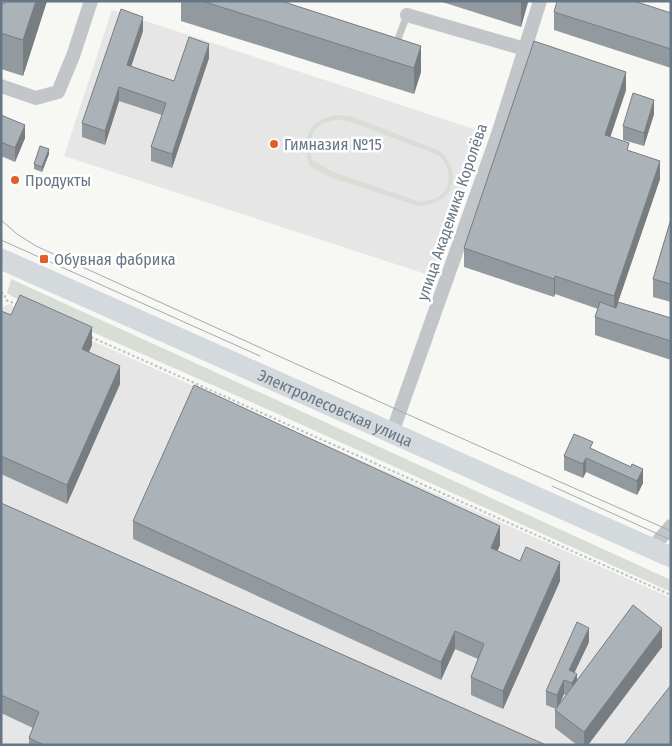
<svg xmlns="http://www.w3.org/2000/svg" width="672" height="746" font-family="'Fira Sans Condensed',sans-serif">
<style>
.built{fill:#e5e6e5}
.green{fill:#d8ded5;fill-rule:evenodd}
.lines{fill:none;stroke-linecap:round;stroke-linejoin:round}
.path{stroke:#bcbec1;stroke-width:2;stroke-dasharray:2.5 2.5;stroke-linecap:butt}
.lane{stroke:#c2c6c9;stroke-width:7}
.street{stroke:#c2c6c9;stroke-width:14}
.primary{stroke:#d4d9dd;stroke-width:21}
.tram{stroke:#a5aab0;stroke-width:1}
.wall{fill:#939a9f;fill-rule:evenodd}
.shaded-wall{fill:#787d82}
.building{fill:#abb3b9;stroke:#787d82}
.poi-dot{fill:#e45c27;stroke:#fff;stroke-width:2}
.labels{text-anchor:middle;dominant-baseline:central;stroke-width:5;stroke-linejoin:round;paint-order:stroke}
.poi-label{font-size:16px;fill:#667685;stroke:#fff;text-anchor:start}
.street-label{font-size:16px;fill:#667685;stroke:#fff}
</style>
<rect width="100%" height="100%" fill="#f7f7f4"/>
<!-- built -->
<path class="built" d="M112,10L483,132L435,277L64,156Z
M9,304L671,598V745H1V308Z"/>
<!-- green -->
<path class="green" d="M340,115L353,117L440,151C465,175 452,205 419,206L332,178L309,166C303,137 307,118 340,115ZM340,120L351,122L438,155L443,160L447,168L449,177L447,187L442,194L435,199L420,202L333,172L312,160C307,136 314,121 340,120Z
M11,279L671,580V592L278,414L13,297L7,293Z"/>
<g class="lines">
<!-- path -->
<path class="path" d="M1,292L4,294L6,300L18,305
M91,337L671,595"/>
<!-- lane -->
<path class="lane" d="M395,47L407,15"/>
<!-- street -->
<path class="street" d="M407,15L525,49
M1,86L36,98L58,92L73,56L91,1
M392,433L498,134L540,1
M652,548L671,526"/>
<!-- primary -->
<path class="primary" id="s1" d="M1,259L671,557"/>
<!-- tram -->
<path class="tram" d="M1,220L17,234L36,246L400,411L671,531
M1,240L260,356
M552,486L671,540"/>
</g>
<!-- wall -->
<path class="wall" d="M5,1H47L23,76L1,69V3L4,4Z
M181,1H281L421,46V72L414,94L181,21Z
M439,1H528V3L521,27Z
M554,12L671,13V68L554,30Z
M143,31L131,66L174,81L209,58L172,168L151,161V147L162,115L119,101L105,145L82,137V123Z
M626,90L610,137L629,151L660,179L618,302L671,318V360L595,335V317L598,309L555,294L554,297L464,267V248Z
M654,114L644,146L623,140V126Z
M1,115L25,138L15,162L1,156Z
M49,154L42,172L34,169V164Z
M671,219V302L653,297V279Z
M1,311L92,345L89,352L120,384L67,504L1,474Z
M593,449L643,483L637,495L586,472L583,478L564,470V456Z
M1,503L546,745H29V738L33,728L1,713Z
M133,521L500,545L497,551L520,561L560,581L503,709L471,695V677L478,659L455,649L441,680L133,539Z
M589,642L574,673L577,681L662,647L588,745H577L555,728V710L556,709L546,705V691ZM564,694L566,695L560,704Z"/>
<!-- shaded-wall -->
<path class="shaded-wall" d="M36,1H47L23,76V40Z
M521,1H528L521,27Z
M143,17V31L127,79V65Z
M209,44V58L172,168V154Z
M421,46V72L414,94V68Z
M626,72V90L605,153V135Z
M119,87V101L105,145V131Z
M654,100V114L644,146V133Z
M25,125V138L15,162V148Z
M49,149V154L42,172V167Z
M660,161V179L614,314V296Z
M555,276V294L554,297V279Z
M92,327V345L82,367V349Z
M120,366V384L67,504V485Z
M586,458V472L583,478V464Z
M643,469V483L637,495V481Z
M500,526V545L491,566V548Z
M560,562V581L503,709V691Z
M589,628V642L570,682L569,670Z
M662,628V647L588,745H584V732Z
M455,631V649L441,680V662Z
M577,674V688L572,697V683Z
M564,680V694L557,709V695Z"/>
<!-- building -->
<path class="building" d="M5,1H36L23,40L1,33V3L4,4Z
M202,1H281L421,46L414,68Z
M557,1H634L671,13V49L554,12Z
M121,9L143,17L127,65L174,81L189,37L209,44L172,154L151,147L166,103L119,87L105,131L82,123Z
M534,41L626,72L605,135L629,143L627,150L660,161L614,296L555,276L554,279L464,248Z
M633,93L654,100L644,133L623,126Z
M1,115L25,125L15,148L1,142Z
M40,146L49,149L42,167L34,164Z
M671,219V284L653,279Z
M20,295L92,327L82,349L120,366L67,485L1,456V311L11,315Z
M600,302L616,308L618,302L671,318V341L595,317Z
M194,385L500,526L491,548L520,561L526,547L560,562L503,691L471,677L484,644L455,631L441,662L133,521Z
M574,434L593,442L590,448L631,467L632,464L643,469L637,481L586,458L583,464L564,456Z
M1,503L546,745H44L29,738L39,712L1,695Z
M633,605L662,628L584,732L555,710Z
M577,622L589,628L569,670L577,674L572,683L564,680L557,695L546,691Z
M671,685V745H624Z"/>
<!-- markers -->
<g class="poi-dot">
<circle cx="274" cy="144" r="5"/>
<circle cx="15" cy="180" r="5"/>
<rect x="39" y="254" width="10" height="10" rx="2.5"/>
</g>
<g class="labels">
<!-- poi labels -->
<g class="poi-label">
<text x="284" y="144">Гимназия №15</text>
<text x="25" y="180">Продукты</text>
<text x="54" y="259">Обувная фабрика</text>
</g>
<!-- street labels -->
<g class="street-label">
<text transform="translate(452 212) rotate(-71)">улица Академика Королёва</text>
<text stroke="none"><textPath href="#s1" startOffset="366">Электролесовская улица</textPath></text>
</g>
</g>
<!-- border -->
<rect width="672" height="746" fill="none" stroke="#667685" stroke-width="5"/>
</svg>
